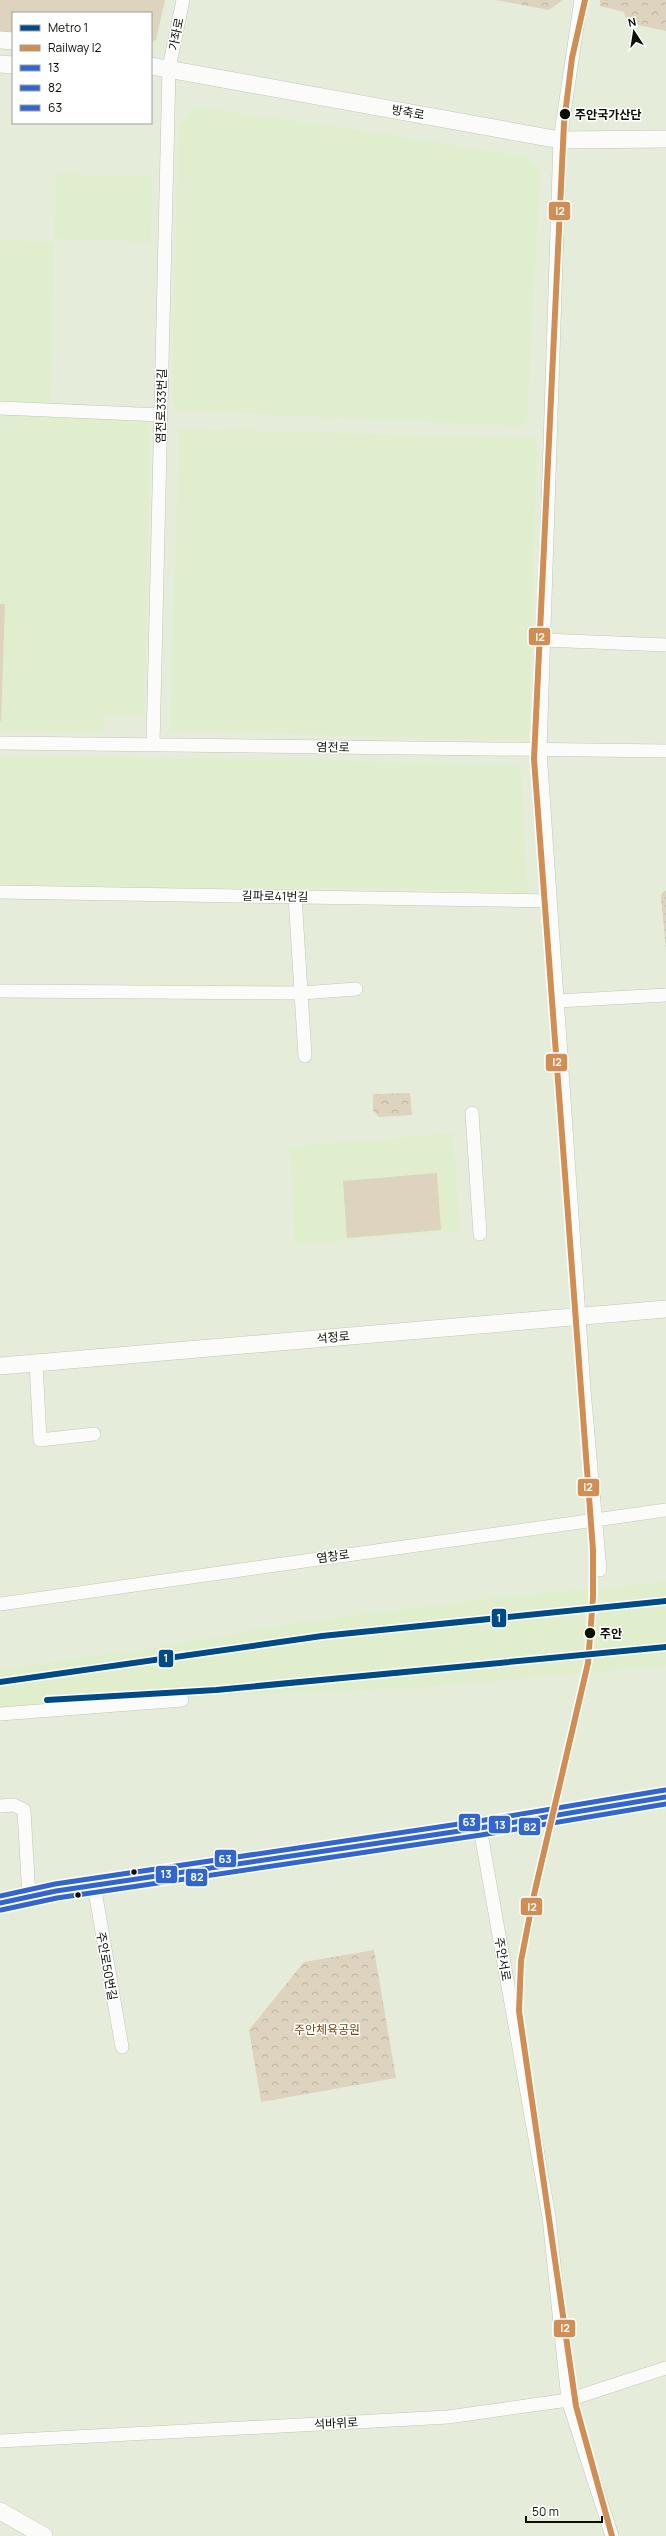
<svg xmlns="http://www.w3.org/2000/svg" width="666" height="2536" font-family="Manrope,'Noto Sans KR',sans-serif">
<style>
.built{fill:#e1eece}
.forest{fill:url(#forest-crowns)}
.garden{fill:url(#garden-dots)}
.pitch{fill:#ddd3be}
.lines{fill:none;stroke-linecap:round;stroke-linejoin:round}
.minor-casing{stroke:#c0c6b8;stroke-width:14}
.major-casing{stroke:#c0c6b8;stroke-width:18}
.minor{stroke:#fbfcf9;stroke-width:13}
.major{stroke:#fbfcf9;stroke-width:17}
.bus-1-casing{stroke:#fff;stroke-width:8}
.bus-2-casing{stroke:#fff;stroke-width:8}
.bus-3-casing{stroke:#fff;stroke-width:8}
.bus-1{stroke:#36c;stroke-width:5}
.bus-2{stroke:#36c;stroke-width:5}
.bus-3{stroke:#36c;stroke-width:5}
.rail-1-casing{stroke:#fff;stroke-width:9}
.rail-1{stroke:#d18e54;stroke-width:6}
.metro-1-casing{stroke:#fff;stroke-width:9}
.metro-1{stroke:#004a85;stroke-width:6}
.stop-dot{fill:#0b1005;stroke:#fff;stroke-width:1.5}
.labels{text-anchor:middle;dominant-baseline:central;stroke-width:3;stroke-linejoin:round;paint-order:stroke}
.street-label{font-size:12px;fill:#0b1005;stroke:#fff}
.stop-label{font-size:12px;font-weight:bold;fill:#0b1005;stroke:#fff;text-anchor:start}
.park-label{font-size:12px;fill:#734a17;stroke:#fff}
.line-badge{stroke:#fff;stroke-width:1.5}
.badge-label{font-size:11px;text-anchor:middle;font-weight:bold;fill:#fff}
</style>
<defs>
<pattern id="forest-crowns" width="20" height="18" patternUnits="userSpaceOnUse"><rect width="20" height="18" fill="#ddd3be"/><path d="M2 6a3 3 0 1 1 6 0M12 15a3 3 0 1 1 6 0" fill="none" stroke="#bcb4a2"/></pattern>
<pattern id="garden-dots" width="8" height="8" patternUnits="userSpaceOnUse"><rect width="8" height="8" fill="#ddd3be"/><path d="M2 2h.1M6 6h.1" fill="none" stroke="#bcb4a2" stroke-width="1.8" stroke-linecap="round"/></pattern>
</defs>
<rect width="100%" height="100%" fill="#e5edda"/>
<!-- built -->
<path class="built" d="M195,107L365,131L528,157L539,169L540,176L527,422L516,426L178,411L172,405L178,128Z
M56,174L152,177L151,242L54,239Z
M0,240L54,242L51,403L0,401Z
M0,412L136,417L146,422L150,428L144,716L104,717L103,734L0,731Z
M179,429L428,435L537,436L529,741L170,731Z
M0,756L311,760L514,765L521,772L528,893L397,889L0,887Z
M453,1133L460,1231L295,1245L289,1147Z
M666,1582V1666L428,1687L76,1703L0,1709V1669L127,1652L302,1622L500,1597Z"/>
<!-- forest -->
<path class="forest" d="M496,0H563L549,10Z
M600,0H666V31L628,23L624,12L600,6Z
M410,1093L412,1115L379,1117L373,1110V1094Z
M374,1950L396,2078L261,2102L249,2030L304,1962Z"/>
<!-- garden -->
<path class="garden" d="M664,891H666V951L661,896Z"/>
<!-- pitch -->
<path class="pitch" d="M0,0H165L156,40L151,43V13H13V34L0,33Z
M0,604H5L1,721H0Z
M437,1173L441,1230L347,1238L343,1181Z"/>
<g class="lines">
<!-- minor casing -->
<g class="minor-casing">
<path id="minor" d="M581,0L560,140L540,751L584,1390L600,1570
M0,408L161,415
M544,640L666,645
M0,743L666,751
M153,744L169,68L183,0
M0,892L550,901
M295,896L305,1056
M0,991L301,993L356,989
M557,1001L666,995
M472,1113L480,1234
M36,1362L40,1440L94,1434
M0,1604L666,1510
M0,1714L182,1700
M0,1806L14,1805L24,1810L29,1897
M480,1828L549,2217L568,2400L612,2536
M94,1885L122,2047
M0,2441L448,2417L568,2400L666,2368"/>
</g>
<!-- major casing -->
<g class="major-casing">
<path id="major" d="M0,40L13,41
M0,64L13,65
M151,66L560,140L666,139
M0,1366L666,1309
M0,1903L56,1891L480,1828L666,1797
M0,2511L44,2536"/>
</g>
<!-- minor -->
<use href="#minor" class="minor"/>
<!-- major -->
<use href="#major" class="major"/>
<!-- bus-1 casing -->
<g class="bus-1-casing">
<path id="bus-1" d="M0,1903L56,1891L480,1828L666,1797"/>
</g>
<!-- bus-2 casing -->
<g class="bus-2-casing">
<path id="bus-2" d="M1,1910L57,1898L481,1835L666,1804"/>
</g>
<!-- bus-3 casing -->
<g class="bus-3-casing">
<path id="bus-3" d="M0,1896L55,1884L479,1821L665,1790"/>
</g>
<!-- bus-1 -->
<use href="#bus-1" class="bus-1"/>
<!-- bus-2 -->
<use href="#bus-2" class="bus-2"/>
<!-- bus-3 -->
<use href="#bus-3" class="bus-3"/>
<!-- rail-1 casing -->
<g class="rail-1-casing">
<path id="rail-1" d="M585,0L572,58L564,123L534,759L593,1550V1597L588,1663L533,1899L521,1961L519,2011L576,2406L612,2536"/>
</g>
<!-- rail-1 -->
<use href="#rail-1" class="rail-1"/>
<!-- metro-1 casing -->
<g class="metro-1-casing">
<path id="metro-1" d="M0,1682L322,1636L666,1601
M47,1700L216,1690L666,1647"/>
</g>
<!-- metro-1 -->
<use href="#metro-1" class="metro-1"/>
</g>
<!-- markers -->
<g class="stop-dot">
<circle cx="565" cy="114" r="6"/>
<circle cx="590" cy="1633" r="6"/>
<circle cx="134" cy="1872" r="3.5"/>
<circle cx="78" cy="1895" r="3.5"/>
</g>
<g class="labels">
<!-- street labels -->
<g class="street-label">
<text transform="translate(176 34) rotate(-79)">가좌로</text>
<text transform="translate(408 112) rotate(10)">방축로</text>
<text transform="translate(161 406) rotate(-89)">염전로333번길</text>
<text transform="translate(333 747) rotate(1)">염전로</text>
<text transform="translate(275 896) rotate(1)">길파로41번길</text>
<text transform="translate(333 1337) rotate(-5)">석정로</text>
<text transform="translate(333 1556) rotate(-8)">염창로</text>
<text transform="translate(503 1959) rotate(80)">주안서로</text>
<text transform="translate(107 1966) rotate(80)">주안로50번길</text>
<text transform="translate(336 2423) rotate(-3)">석바위로</text>
</g>
<!-- stop labels -->
<g class="stop-label">
<text x="575" y="114">주안국가산단</text>
<text x="600" y="1633">주안</text>
</g>
<!-- park labels -->
<g class="park-label">
<text x="327" y="2029">주안체육공원</text>
</g>
</g>
<g class="line-badge">
<rect x="548" y="201" width="23" height="20" rx="4" fill="#d18e54"/>
<rect x="528" y="627" width="23" height="19" rx="4" fill="#d18e54"/>
<rect x="545" y="1053" width="23" height="19" rx="4" fill="#d18e54"/>
<rect x="577" y="1478" width="23" height="19" rx="4" fill="#d18e54"/>
<rect x="491" y="1608" width="16" height="20" rx="4" fill="#004a85"/>
<rect x="158" y="1649" width="16" height="19" rx="4" fill="#004a85"/>
<rect x="458" y="1813" width="23" height="19" rx="4" fill="#36c"/>
<rect x="488" y="1815" width="23" height="19" rx="4" fill="#36c"/>
<rect x="518" y="1817" width="23" height="19" rx="4" fill="#36c"/>
<rect x="214" y="1849" width="23" height="19" rx="4" fill="#36c"/>
<rect x="155" y="1865" width="23" height="19" rx="4" fill="#36c"/>
<rect x="185" y="1868" width="23" height="19" rx="4" fill="#36c"/>
<rect x="520" y="1897" width="23" height="19" rx="4" fill="#d18e54"/>
<rect x="553" y="2319" width="23" height="19" rx="4" fill="#d18e54"/>
</g>
<g class="badge-label">
<text x="560" y="215">I2</text>
<text x="540" y="641">I2</text>
<text x="557" y="1066">I2</text>
<text x="588" y="1491">I2</text>
<text x="499" y="1622">1</text>
<text x="166" y="1662">1</text>
<text x="469" y="1826">63</text>
<text x="500" y="1829">13</text>
<text x="530" y="1831">82</text>
<text x="225" y="1863">63</text>
<text x="166" y="1878">13</text>
<text x="197" y="1881">82</text>
<text x="532" y="1911">I2</text>
<text x="565" y="2332">I2</text>
</g>
<!-- legend -->
<rect x="12" y="12" width="140" height="112" fill="#ffffff" stroke="#9d9f9b"/>
<rect x="20" y="25" width="20" height="6" fill="#004a85" stroke="#9d9f9b"/>
<text x="48" y="32" font-size="12" fill="#0b1005">Metro 1</text>
<rect x="20" y="45" width="20" height="6" fill="#d18e54" stroke="#9d9f9b"/>
<text x="48" y="52" font-size="12" fill="#0b1005">Railway I2</text>
<rect x="20" y="65" width="20" height="6" fill="#3366cc" stroke="#9d9f9b"/>
<text x="48" y="72" font-size="12" fill="#0b1005">13</text>
<rect x="20" y="85" width="20" height="6" fill="#3366cc" stroke="#9d9f9b"/>
<text x="48" y="92" font-size="12" fill="#0b1005">82</text>
<rect x="20" y="105" width="20" height="6" fill="#3366cc" stroke="#9d9f9b"/>
<text x="48" y="112" font-size="12" fill="#0b1005">63</text>
<!-- north arrow -->
<g transform="translate(634 32) rotate(348)" stroke="#ffffff" stroke-width="3" paint-order="stroke">
<path d="M0-3L7 15L0 10L-7 15Z" fill="#0b1005"/>
<text y="-6" font-size="11" font-weight="bold" text-anchor="middle" fill="#0b1005">N</text>
</g>
<!-- scale -->
<path d="M526 2516v6h76v-6" fill="none" stroke="#0b1005" stroke-width="2"/>
<text x="532" y="2516" font-size="12" fill="#0b1005" stroke="#ffffff" stroke-width="3" paint-order="stroke">50 m</text>
</svg>
